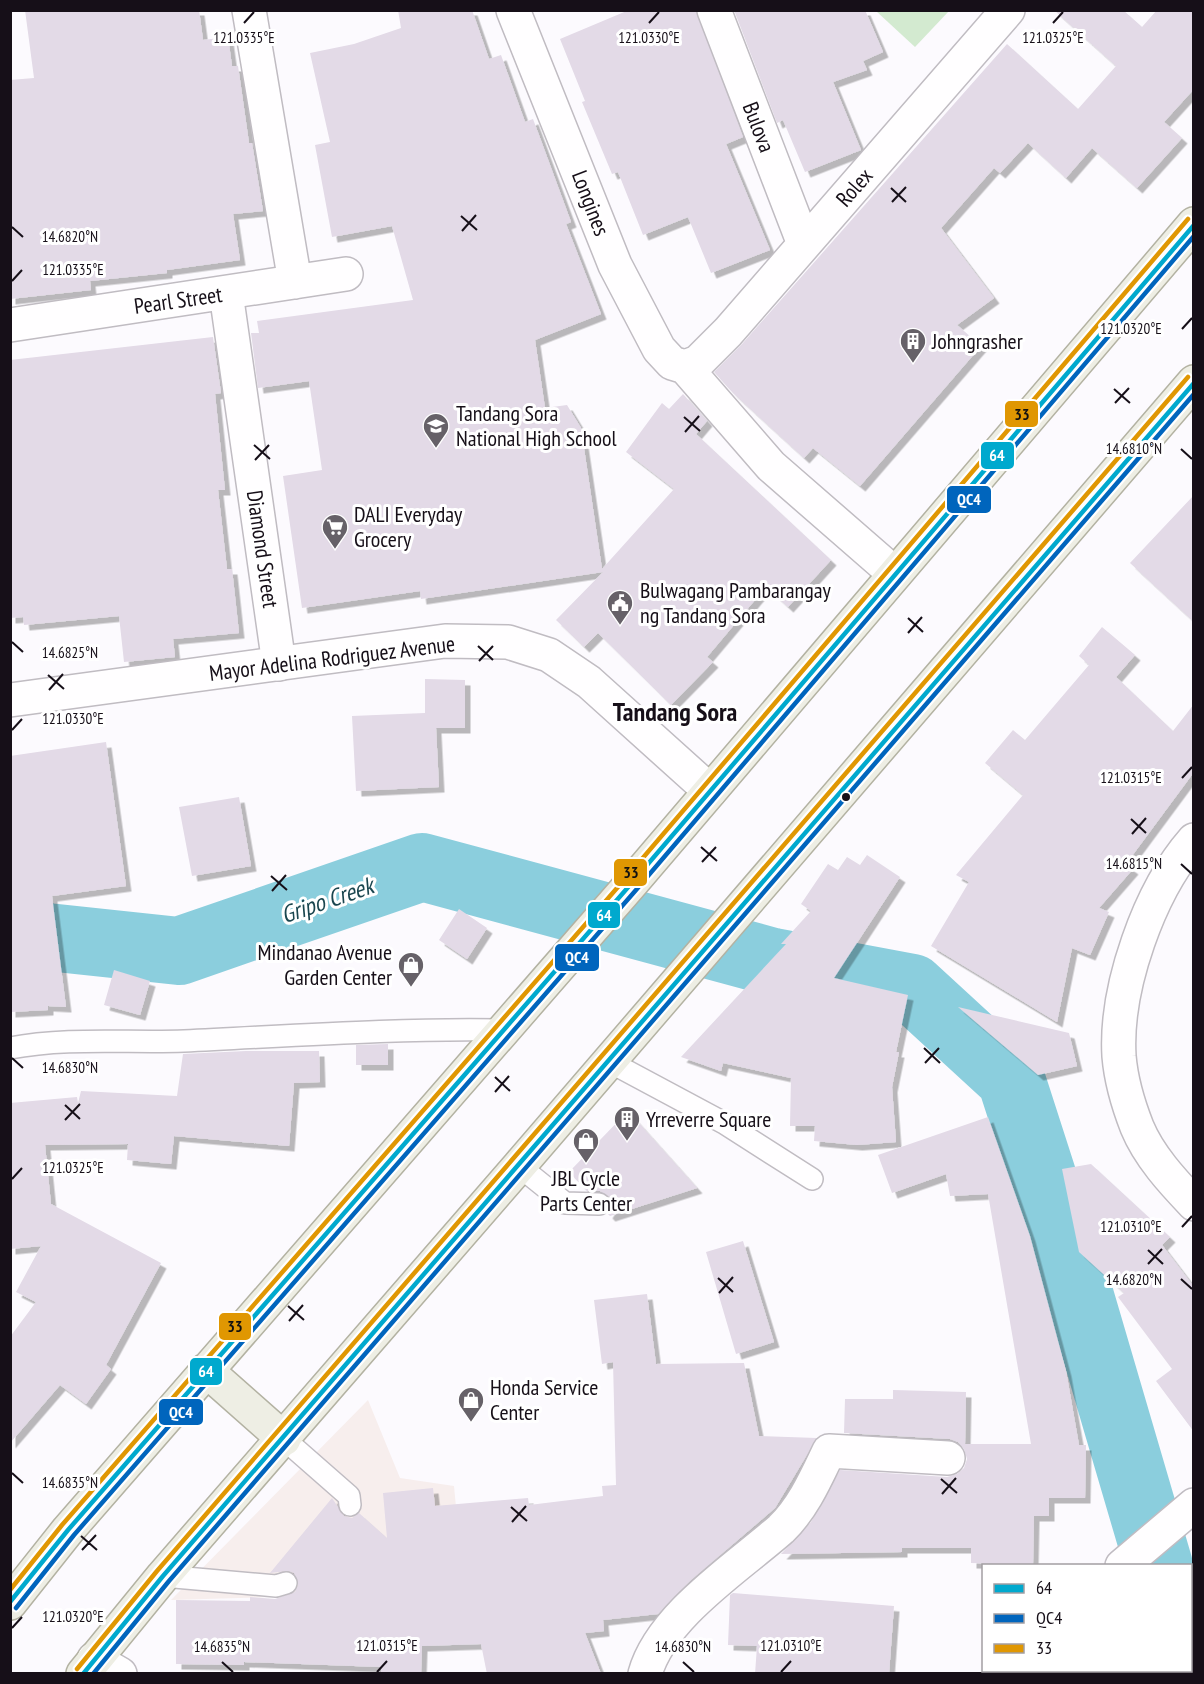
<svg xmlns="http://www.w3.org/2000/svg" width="1204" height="1684" font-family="'PT Sans Narrow',sans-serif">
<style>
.commercial{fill:#f7eeed}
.green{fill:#d3ead0}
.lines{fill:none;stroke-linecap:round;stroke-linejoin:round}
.river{stroke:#8bcedd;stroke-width:68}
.building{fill:#e3dae7;filter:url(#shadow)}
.service-casing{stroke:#c0bcc2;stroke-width:24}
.pedestrian-casing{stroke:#c0bcc2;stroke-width:36}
.minor-casing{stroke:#c0bcc2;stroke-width:36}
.tertiary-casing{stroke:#c0bcc2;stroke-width:36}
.primary-casing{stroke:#b3b2a2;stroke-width:36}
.service{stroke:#fffeff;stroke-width:21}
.pedestrian{stroke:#fffeff;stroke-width:33}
.minor{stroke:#fffeff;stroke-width:33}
.tertiary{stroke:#fffeff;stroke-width:33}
.primary{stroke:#eeeee4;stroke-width:33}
.bus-1-casing{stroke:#fff;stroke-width:9}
.bus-2-casing{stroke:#fff;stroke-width:9}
.bus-3-casing{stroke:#fff;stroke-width:9}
.bus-1{stroke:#00a9ce;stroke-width:4.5}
.bus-2{stroke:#0065bd;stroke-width:4.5}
.bus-3{stroke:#e09702;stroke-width:4.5}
.ticks{fill:none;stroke:#160f18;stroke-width:2}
.bus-dot{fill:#160f18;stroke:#fff;stroke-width:2}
.labels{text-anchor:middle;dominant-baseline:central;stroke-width:6;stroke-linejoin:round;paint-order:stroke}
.street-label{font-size:22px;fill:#160f18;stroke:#fff}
.poi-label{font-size:22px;fill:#160f18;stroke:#fff;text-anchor:start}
.water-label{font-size:24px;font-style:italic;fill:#1a464f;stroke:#fff}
.quarter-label{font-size:26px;font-weight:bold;fill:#160f18;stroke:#fff}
.ticks-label{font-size:15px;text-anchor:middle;fill:#160f18;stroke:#fff;stroke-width:6;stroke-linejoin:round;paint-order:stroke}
.line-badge{stroke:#fff;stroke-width:2}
.badge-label{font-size:16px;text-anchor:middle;font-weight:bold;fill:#fff}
.pale-badge-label{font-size:16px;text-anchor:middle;font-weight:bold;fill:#111}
</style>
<defs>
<filter id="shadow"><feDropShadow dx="5.5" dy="5.5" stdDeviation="0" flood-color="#0004"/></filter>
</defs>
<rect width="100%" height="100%" fill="#fcfafe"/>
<!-- commercial -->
<path class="commercial" d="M368,1400L400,1478L454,1486L464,1591L171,1600Z"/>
<!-- green -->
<path class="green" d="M876,11H949L915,47Z"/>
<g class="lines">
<!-- river -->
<path class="river" d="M10,933L179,951L422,867L773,962L912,988L1011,1079L1068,1256L1159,1566
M1190,1644H1194"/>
</g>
<!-- building -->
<path class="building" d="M25,10H199L203,40L228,37L232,66H238L249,143H252L263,211L233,214L240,260L167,270V273L90,281L91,290L10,299V80L34,78Z
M398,10H472L489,59L501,55L525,122L533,119L571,222L566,224L601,314L535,340L545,408L567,405L581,428L602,569L674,489L626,452L662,403L669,409L683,394L707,421L696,434L831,560L788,607L766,587L707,657L713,662L671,705L598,633L584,647L556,620L603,572L421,599L420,591L302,608L283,476L322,470L309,381L258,388L251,333H259L257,321L413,300L392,226L332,237L315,145L330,142L310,53L354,44L401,28Z
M629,10H696L743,137L726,144L770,250L711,273L688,217L643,235L618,172L612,174L582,102L585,101L560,39Z
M734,10H865L883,52L863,61L867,70L833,82L861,150L805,172L783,120L777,123Z
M1054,10H1123L1142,27L1157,10H1194V89L1164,122L1182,138L1137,188L1092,148L1066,178L1028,143L1000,173L994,168L941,228L994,298L957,325L981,346L860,486L813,448L804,458L733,393L714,372L742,344L1007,44L1078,109L1116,66Z
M213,337L221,393L215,394L225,490H218L227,569H232L239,633L173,639L175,657L124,662L119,616L24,625L23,617L10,618V360Z
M1194,495V622L1130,563Z
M1102,627L1135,655L1116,677L1173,731L1194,704V772L1126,864L1133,869L1099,908L1109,912L1090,955L1072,948L1057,1022L931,946L969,882L956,875L1023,795L985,763L1013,730L1025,740L1089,665L1079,656Z
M425,679L465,680V728H436L439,787L356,791L352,716L425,713Z
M106,742L126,886L52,896L66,1007L48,1006V1010L10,1012V756Z
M239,797L251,866L192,876L179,807Z
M867,855L900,877L834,978L908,995L896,1052H899L892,1087L896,1142L857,1145L814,1141L815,1126H790L791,1078L723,1063L721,1071L681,1057L786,944H781L811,911L801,904L828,864L838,870L847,857L860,865Z
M459,909L487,928L467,959L439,940Z
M114,970L150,981L140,1015L104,1005Z
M958,1007L1069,1033L1077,1066L1038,1075Z
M388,1044V1065H356V1045Z
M246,1051H319L320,1082L294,1083L289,1146L174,1136L171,1164L127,1160L128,1144L45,1145L51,1204L161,1263L106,1365L111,1369L86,1404L60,1385L10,1443V1337L36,1302L16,1292L41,1246L10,1249V1103L77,1097L78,1103L81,1091L177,1096L183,1054Z
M628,1111L697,1188L610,1216L607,1213L612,1205L610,1197L600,1191H587L569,1172Z
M988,1117L1030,1236L1066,1371L1079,1445H1086L1085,1498H1049V1516H1034L1033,1565L971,1563V1548H902V1552L781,1554L811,1522L840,1470L947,1477L957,1474L964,1468L967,1459L964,1449L958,1442L950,1439L844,1433L845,1399H893V1390L966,1392L965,1444H1031L988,1194L950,1196L946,1174L892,1193L878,1155Z
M1091,1164L1170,1237L1162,1245L1194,1287V1432L1156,1381L1172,1369L1118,1297L1124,1293L1079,1252L1062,1169Z
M743,1241L774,1342L736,1354L706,1252Z
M647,1294L656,1364L744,1363L759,1436L817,1438L775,1508L691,1580L658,1614L603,1620L604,1631L585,1633L601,1674H487L481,1644L422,1646L421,1674L381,1673V1667L244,1662V1665L176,1664V1600L250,1601V1597L275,1599L295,1592L298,1585L294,1573L288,1571L270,1573L332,1498L344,1516L352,1518L359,1513L387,1538L383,1493L433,1488L435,1506L528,1498L529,1505L603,1496L602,1486L616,1485L613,1362L602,1364L594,1300Z
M733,1593L894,1606L889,1674H755L757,1646L728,1645L730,1595Z"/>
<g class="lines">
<!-- service casing -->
<g class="service-casing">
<path id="service" d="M10,1048C67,1037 126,1043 184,1041C290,1036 396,1028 503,1030
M610,1062L724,1123L812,1179
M519,1166L565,1203L599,1204
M284,1439L349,1496L350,1505
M163,1576L276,1586L286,1583"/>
</g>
<!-- pedestrian casing -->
<g class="pedestrian-casing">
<path id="pedestrian" d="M645,1674C661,1616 738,1567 781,1529C803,1508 816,1478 829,1451L948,1458"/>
</g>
<!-- minor casing -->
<g class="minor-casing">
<path id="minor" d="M249,10L295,282
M513,10L615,265L659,349L672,363L685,367L698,362L728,332L1008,10
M714,10L804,244
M226,293L279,664
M10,325L346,274
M685,367L771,466L895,574
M1194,840C1149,891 1115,988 1119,1056C1121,1080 1128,1104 1137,1127C1149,1156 1172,1181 1194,1204
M1122,1566L1194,1505
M1037,1670L1038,1674"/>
</g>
<!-- tertiary casing -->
<g class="tertiary-casing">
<path id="tertiary" d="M10,700L445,641L508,642L549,655L589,682L710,791
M94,1659L120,1674"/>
</g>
<!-- primary casing -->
<g class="primary-casing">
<path id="primary" d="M206,1370L284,1439
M10,1603L68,1530L630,885L1194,224
M83,1674L163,1576L519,1166L1194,382"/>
</g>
<!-- service -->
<use href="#service" class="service"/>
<!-- pedestrian -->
<use href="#pedestrian" class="pedestrian"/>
<!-- minor -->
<use href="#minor" class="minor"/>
<!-- tertiary -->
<use href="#tertiary" class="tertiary"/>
<!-- primary -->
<use href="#primary" class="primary"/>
<!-- bus-1 casing -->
<g class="bus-1-casing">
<path id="bus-1" d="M10,1602L68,1530L630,885L1194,225
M83,1674L163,1576L1194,383"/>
</g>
<!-- bus-2 casing -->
<g class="bus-2-casing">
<path id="bus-2" d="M16,1608L74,1535L636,890L1194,236
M93,1674L169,1581L1194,394"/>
</g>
<!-- bus-3 casing -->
<g class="bus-3-casing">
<path id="bus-3" d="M10,1590L62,1525L624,880L1188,219
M77,1669L157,1571L1188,377"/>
</g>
<!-- bus-1 -->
<use href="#bus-1" class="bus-1"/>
<!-- bus-2 -->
<use href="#bus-2" class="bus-2"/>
<!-- bus-3 -->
<use href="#bus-3" class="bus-3"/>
</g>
<!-- ticks -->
<path class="ticks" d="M244,23L254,12M649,23L659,12M1053,23L1063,12M891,188L906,202M892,202L906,187M461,216L477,230M12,227L23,237M462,231L476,215M12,281L22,270M1182,329L1192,318M1114,389L1130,403M1115,403L1129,388M684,417L700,431M685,432L699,416M254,445L270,459M1181,449L1192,459M255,460L269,445M908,618L923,632M908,633L922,617M12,642L23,652M478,646L493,660M479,661L493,646M48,675L64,689M49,690L63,674M12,730L22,719M1182,778L1192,767M1131,819L1146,833M1132,834L1146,818M701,847L717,861M702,862L716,847M1181,864L1192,874M271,876L287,890M272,891L286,875M924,1048L940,1063M12,1058L23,1068M925,1063L939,1048M495,1077L510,1091M495,1092L509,1076M65,1105L80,1119M65,1120L80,1104M12,1179L22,1168M1182,1227L1192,1216M1148,1250L1163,1264M1148,1264L1162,1249M718,1278L733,1292M1181,1279L1192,1289M719,1293L733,1277M288,1306L304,1320M289,1321L303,1305M12,1473L23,1483M941,1479L957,1493M942,1494L956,1478M511,1507L527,1521M512,1522L526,1506M81,1536L97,1550M82,1550L96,1535M12,1628L22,1617M222,1662L233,1672M683,1662L694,1672M377,1672L387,1661M781,1672L791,1661"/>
<!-- icons -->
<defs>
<g id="building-pin" transform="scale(1.35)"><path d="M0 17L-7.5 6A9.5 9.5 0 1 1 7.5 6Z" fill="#666168" stroke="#fff"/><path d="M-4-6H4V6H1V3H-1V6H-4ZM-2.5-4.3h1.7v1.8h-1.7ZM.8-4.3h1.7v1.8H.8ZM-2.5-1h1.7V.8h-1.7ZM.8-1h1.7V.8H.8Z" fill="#fff"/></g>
<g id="school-pin" transform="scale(1.35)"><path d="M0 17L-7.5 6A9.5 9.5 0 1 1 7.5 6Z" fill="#666168" stroke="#fff"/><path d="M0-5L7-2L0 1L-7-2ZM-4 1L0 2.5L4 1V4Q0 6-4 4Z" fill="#fff"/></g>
<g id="supermarket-pin" transform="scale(1.35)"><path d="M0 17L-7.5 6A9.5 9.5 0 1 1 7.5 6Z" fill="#666168" stroke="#fff"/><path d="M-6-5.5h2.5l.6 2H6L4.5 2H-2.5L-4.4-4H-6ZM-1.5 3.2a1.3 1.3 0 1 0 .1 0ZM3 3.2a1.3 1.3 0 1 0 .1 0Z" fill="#fff"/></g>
<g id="civic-pin" transform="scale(1.35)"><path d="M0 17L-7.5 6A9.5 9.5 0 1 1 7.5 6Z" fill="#666168" stroke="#fff"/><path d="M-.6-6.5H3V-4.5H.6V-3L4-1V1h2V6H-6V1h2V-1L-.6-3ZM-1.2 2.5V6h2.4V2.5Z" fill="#fff"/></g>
<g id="shop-pin" transform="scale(1.35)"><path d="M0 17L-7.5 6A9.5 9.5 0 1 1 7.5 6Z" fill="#666168" stroke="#fff"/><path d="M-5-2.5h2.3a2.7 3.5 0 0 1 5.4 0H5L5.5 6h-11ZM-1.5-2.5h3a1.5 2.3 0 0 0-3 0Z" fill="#fff"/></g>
</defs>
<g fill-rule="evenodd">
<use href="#building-pin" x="913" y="341"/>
<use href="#school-pin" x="436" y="426"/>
<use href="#supermarket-pin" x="335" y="527"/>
<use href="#civic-pin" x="620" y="603"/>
<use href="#shop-pin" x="411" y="965"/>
<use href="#building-pin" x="627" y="1119"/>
<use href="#shop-pin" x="586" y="1141"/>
<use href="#shop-pin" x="471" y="1400"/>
</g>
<!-- markers -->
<circle class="bus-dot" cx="846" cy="797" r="5"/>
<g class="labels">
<!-- street labels -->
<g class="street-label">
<text transform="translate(759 127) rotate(69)">Bulova</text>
<text transform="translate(854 187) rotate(-49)">Rolex</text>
<text transform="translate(591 203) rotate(69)">Longines</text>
<text transform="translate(178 300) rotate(-8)">Pearl Street</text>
<text transform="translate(263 549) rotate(82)">Diamond Street</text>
<text transform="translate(332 658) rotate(-7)">Mayor Adelina Rodriguez Avenue</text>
</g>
<!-- poi labels -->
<g class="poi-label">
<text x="932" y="341">Johngrasher</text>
<text x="456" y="413">Tandang Sora<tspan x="456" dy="25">National High School</tspan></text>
<text x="354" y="514">DALI Everyday<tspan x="354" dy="25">Grocery</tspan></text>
<text x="640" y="590">Bulwagang Pambarangay<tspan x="640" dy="25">ng Tandang Sora</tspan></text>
<text x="392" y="952" text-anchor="end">Mindanao Avenue<tspan x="392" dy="25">Garden Center</tspan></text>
<text x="646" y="1119">Yrreverre Square</text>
<text x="586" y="1178" text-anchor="middle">JBL Cycle<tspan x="586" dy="25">Parts Center</tspan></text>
<text x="490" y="1387">Honda Service<tspan x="490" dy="25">Center</tspan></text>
</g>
<!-- water labels -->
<g class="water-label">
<text transform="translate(327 900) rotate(-19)">Gripo Creek</text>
</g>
<!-- quarter labels -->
<g class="quarter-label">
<text x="675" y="711">Tandang Sora</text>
</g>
</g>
<g class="ticks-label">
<text x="244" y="43">121.0335°E</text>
<text x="649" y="43">121.0330°E</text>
<text x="1053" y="43">121.0325°E</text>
<text x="70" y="242">14.6820°N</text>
<text x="73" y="275">121.0335°E</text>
<text x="1131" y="334">121.0320°E</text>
<text x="1134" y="454">14.6810°N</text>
<text x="70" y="658">14.6825°N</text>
<text x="73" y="724">121.0330°E</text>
<text x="1131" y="783">121.0315°E</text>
<text x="1134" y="869">14.6815°N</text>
<text x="70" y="1073">14.6830°N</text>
<text x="73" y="1173">121.0325°E</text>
<text x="1131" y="1232">121.0310°E</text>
<text x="1134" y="1285">14.6820°N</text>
<text x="70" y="1488">14.6835°N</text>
<text x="73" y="1622">121.0320°E</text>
<text x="387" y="1651">121.0315°E</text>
<text x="791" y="1651">121.0310°E</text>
<text x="222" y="1652">14.6835°N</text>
<text x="683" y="1652">14.6830°N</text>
</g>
<g class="line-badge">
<rect x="1004" y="400" width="35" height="28" rx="6" fill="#e09702"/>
<rect x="980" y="441" width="35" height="29" rx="6" fill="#00a9ce"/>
<rect x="946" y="485" width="46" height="29" rx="6" fill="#0065bd"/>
<rect x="613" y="858" width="35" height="29" rx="6" fill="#e09702"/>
<rect x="587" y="901" width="34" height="28" rx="6" fill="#00a9ce"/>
<rect x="554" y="943" width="46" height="29" rx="6" fill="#0065bd"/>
<rect x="218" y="1312" width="34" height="29" rx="6" fill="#e09702"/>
<rect x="189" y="1357" width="34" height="29" rx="6" fill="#00a9ce"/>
<rect x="158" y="1398" width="46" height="28" rx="6" fill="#0065bd"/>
</g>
<g class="badge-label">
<text x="997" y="461">64</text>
<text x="969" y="505">QC4</text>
<text x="604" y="921">64</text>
<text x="577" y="963">QC4</text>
<text x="206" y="1377">64</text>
<text x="181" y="1418">QC4</text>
</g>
<g class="pale-badge-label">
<text x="1022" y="420">33</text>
<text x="631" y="878">33</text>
<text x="235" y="1332">33</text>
</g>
<!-- border -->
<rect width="1204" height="1684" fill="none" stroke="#160f18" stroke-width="24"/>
<!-- legend -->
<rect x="982" y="1564" width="210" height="108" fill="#ffffff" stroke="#a29fa3" stroke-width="1.5"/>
<rect x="994" y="1584" width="30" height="9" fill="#00a9ce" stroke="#a29fa3" stroke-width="1.5"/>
<text x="1036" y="1594" font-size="18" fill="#160f18">64</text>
<rect x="994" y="1614" width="30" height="9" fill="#0065bd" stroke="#a29fa3" stroke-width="1.5"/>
<text x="1036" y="1624" font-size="18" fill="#160f18">QC4</text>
<rect x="994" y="1644" width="30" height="9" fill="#e09702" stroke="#a29fa3" stroke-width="1.5"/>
<text x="1036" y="1654" font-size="18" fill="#160f18">33</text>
</svg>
